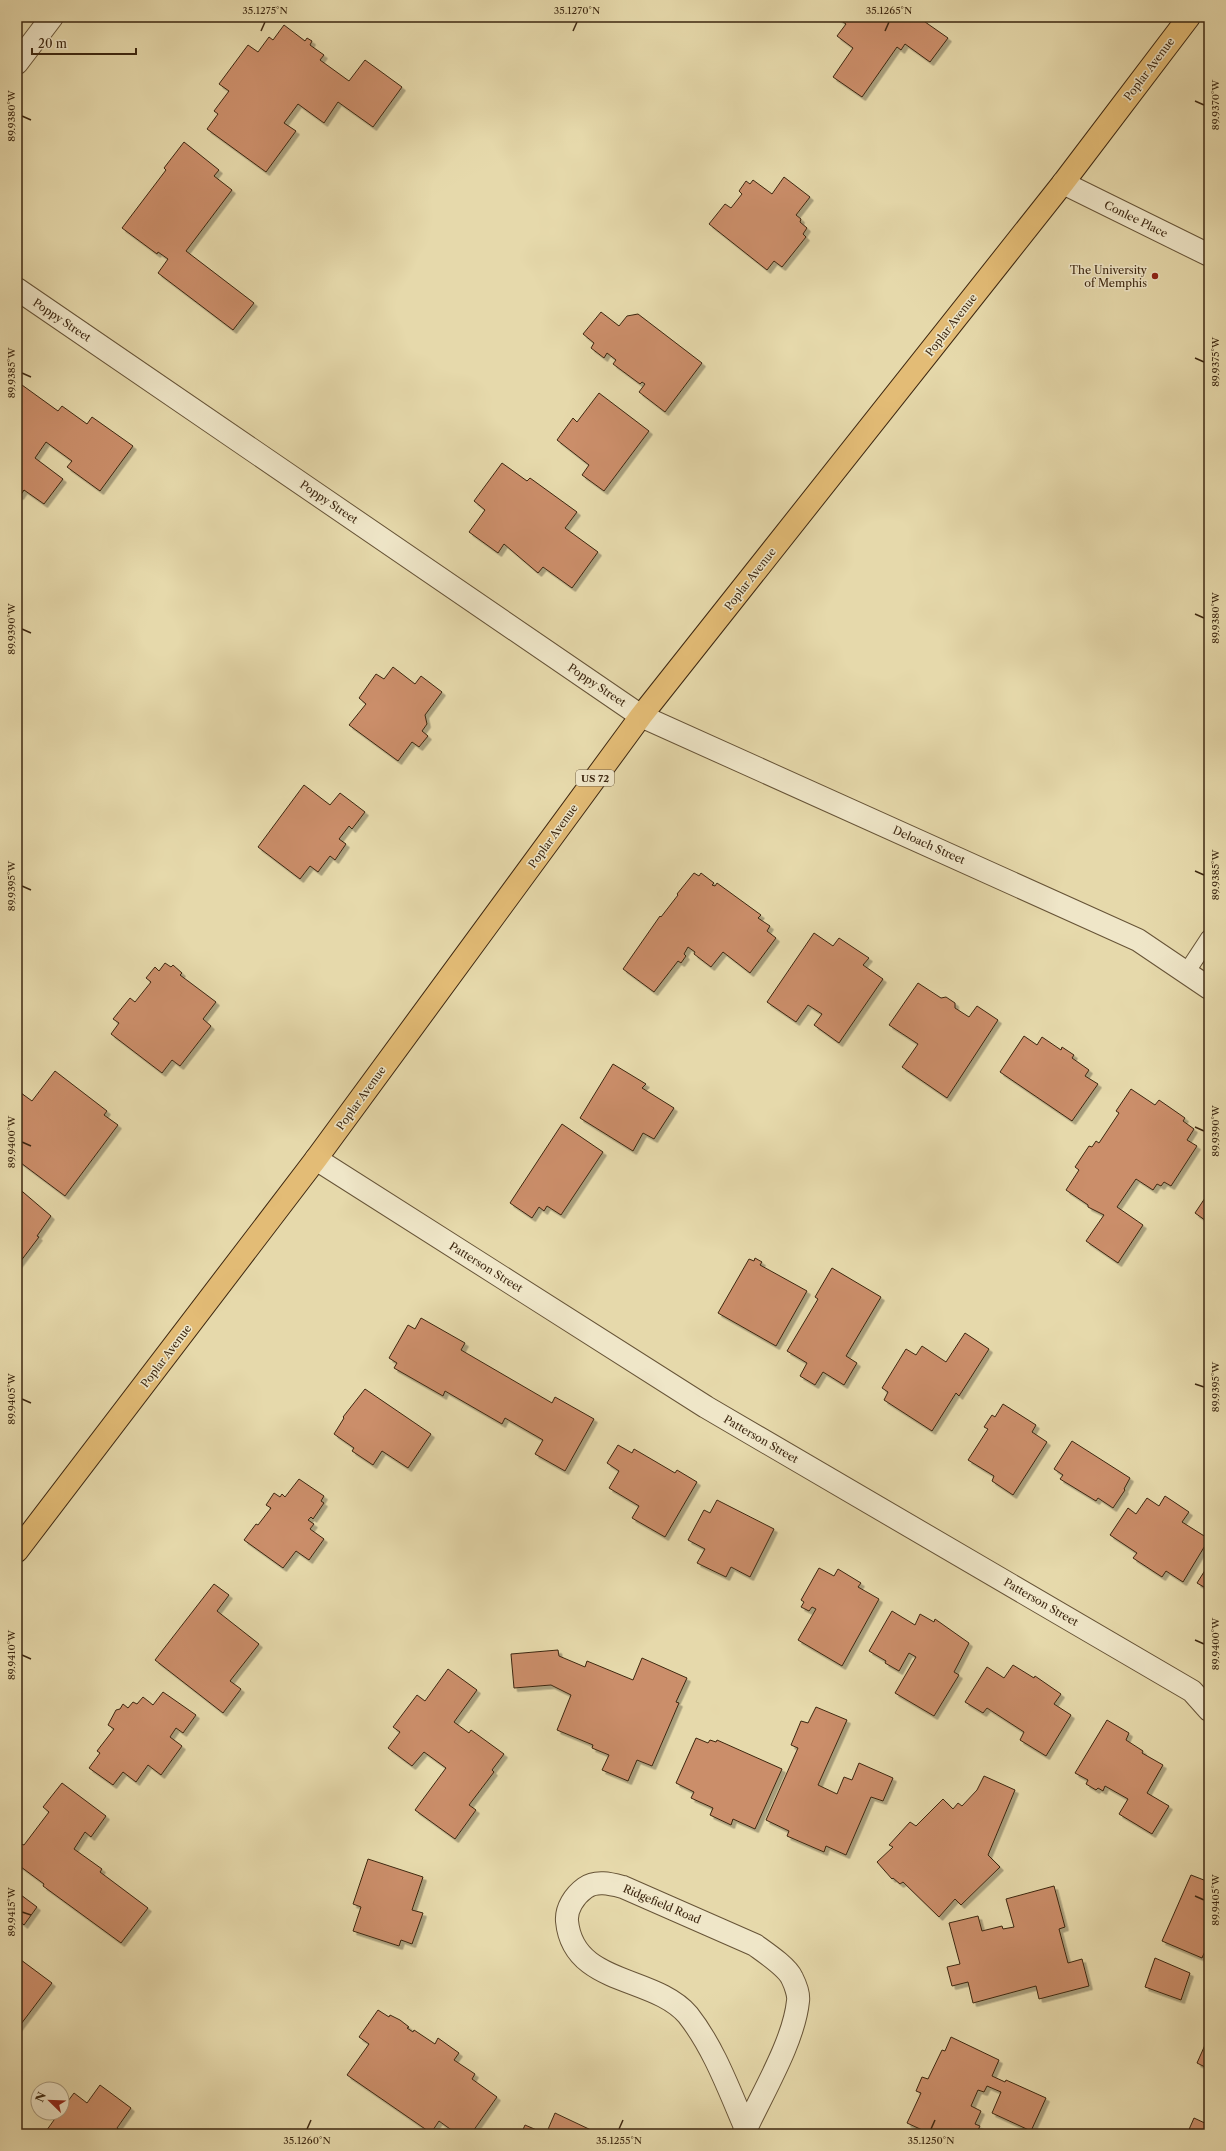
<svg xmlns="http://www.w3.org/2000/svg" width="1226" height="2151" font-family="'Libre Caslon Text',serif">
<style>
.building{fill:#cb8e6a;stroke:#3d2710;filter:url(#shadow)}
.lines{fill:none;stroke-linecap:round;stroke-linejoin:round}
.lane-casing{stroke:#675437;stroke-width:18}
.street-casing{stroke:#675437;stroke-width:24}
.primary-casing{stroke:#3d2710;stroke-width:24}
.lane{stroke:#efe6c8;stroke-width:16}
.street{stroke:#efe6c8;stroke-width:22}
.primary{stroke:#e3bc76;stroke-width:22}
.ticks{fill:none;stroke:#3d2710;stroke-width:1.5}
.poi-dot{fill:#8f2418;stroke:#efe6c8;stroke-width:1.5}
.labels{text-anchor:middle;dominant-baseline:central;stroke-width:3;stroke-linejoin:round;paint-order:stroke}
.shield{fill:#efe6c8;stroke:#726047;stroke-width:1}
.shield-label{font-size:10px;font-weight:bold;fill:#3d2710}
.street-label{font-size:11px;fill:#3d2710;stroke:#efe6c8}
.poi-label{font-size:11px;fill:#3d2710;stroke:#efe6c8;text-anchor:end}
.neatline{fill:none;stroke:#3d2710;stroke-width:1.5}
.ticks-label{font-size:10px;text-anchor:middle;fill:#3d2710}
</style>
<defs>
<filter id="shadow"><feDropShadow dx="3.5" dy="3.5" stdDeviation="0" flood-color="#0004"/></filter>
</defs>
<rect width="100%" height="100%" fill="#e6d9ab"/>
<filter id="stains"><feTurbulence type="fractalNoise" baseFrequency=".005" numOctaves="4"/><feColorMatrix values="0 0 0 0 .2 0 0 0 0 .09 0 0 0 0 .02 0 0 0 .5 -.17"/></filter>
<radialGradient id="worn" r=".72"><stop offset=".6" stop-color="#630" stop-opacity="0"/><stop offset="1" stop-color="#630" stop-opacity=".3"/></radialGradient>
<!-- building -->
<path class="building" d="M836,17H918L948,38L930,62L905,44L901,50L897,47L862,97L833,77L853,48L837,36L846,24Z
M284,25L305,41L307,38L312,41L310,45L324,55L320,60L349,81L365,60L402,87L373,127L338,102L324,123L298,104L284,123L296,131L266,172L207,129L218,114L214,111L229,91L219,84L248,45L258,52L269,37L273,40Z
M184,142L219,170L214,176L232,190L186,251L254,303L233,330L158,273L168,259L158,252L157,254L122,228L166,170L164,168Z
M784,177L810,197L796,215L801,219L800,222L807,228L803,234L806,237L782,267L774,261L767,270L709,224L725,204L731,208L742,194L739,191L746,181L750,184L753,180L772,194Z
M601,312L619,326L627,316L638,314L702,363L665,412L639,392L645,384L642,382L640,384L613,364L616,360L607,353L604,358L591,348L594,343L583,334Z
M22,385L58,411L62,406L87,424L92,417L133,446L100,491L67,467L72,461L46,442L35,458L63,479L44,504L24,490L20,496L17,495V393Z
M599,393L649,431L604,491L582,475L589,465L557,440L573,418L577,422Z
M502,463L527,481L530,478L577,512L565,528L598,552L572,588L543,567L538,573L504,544L498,553L469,532L485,510L474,501Z
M393,667L415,684L421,676L442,692L425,715L427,724L422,731L428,736L419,747L412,742L398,761L349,725L366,704L359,698L376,674L384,679Z
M304,785L330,805L340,793L365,812L352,829L349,826L339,839L346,844L335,860L330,856L318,872L310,866L300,879L258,847Z
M694,873L699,876L701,873L714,883L712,885L715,886L717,883L761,915L758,918L770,926L767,931L776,938L750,973L723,952L711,967L694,954L695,952L688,947L684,954L686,956L681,963L678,961L654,992L623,969L660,916L661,917L678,895L677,894Z
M814,933L833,946L839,938L869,958L863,965L883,979L839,1043L814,1025L822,1014L808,1005L796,1022L767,1002Z
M165,963L171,967L173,965L182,973L180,975L216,1002L203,1019L211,1026L180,1066L172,1060L162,1073L111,1034L119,1023L113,1019L130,998L135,1002L151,982L146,978L155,967L159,971Z
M918,983L941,998L946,997L955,1003V1008L969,1017L977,1006L998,1020L947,1098L902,1067L918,1044L889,1025Z
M1024,1036L1037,1045L1042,1037L1061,1050L1062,1047L1074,1055L1072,1058L1089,1070L1085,1076L1098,1084L1072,1121L1000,1072Z
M613,1064L646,1084L642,1088L674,1108L654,1139L643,1133L633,1151L580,1118Z
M55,1071L107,1111L104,1115L118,1125L65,1196L17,1160V1090L32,1101Z
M1131,1089L1155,1105L1159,1100L1185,1118L1183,1121L1194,1129L1187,1140L1197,1146L1171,1186L1164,1182L1161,1186L1157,1184L1153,1190L1136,1179L1117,1207L1143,1225L1118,1263L1086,1241L1104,1215L1088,1207V1205L1066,1190L1079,1170L1075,1167L1089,1146L1092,1147L1096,1141L1099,1143L1119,1113L1116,1111Z
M562,1124L603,1152L561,1215L547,1206L544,1211L539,1207L532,1218L510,1203Z
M17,1187L51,1216L37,1236L39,1237L17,1266Z
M1209,1192V1223L1195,1213Z
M755,1258L762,1262L760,1265L807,1291L776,1346L718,1313L749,1259L754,1261Z
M832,1268L881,1297L846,1356L857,1363L844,1385L823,1372L815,1385L800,1376L807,1363L787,1351L818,1299L815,1297Z
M421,1318L465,1343L461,1350L552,1403L555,1397L594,1419L565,1471L535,1454L543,1440L505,1418L502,1424L445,1391L443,1396L394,1368L397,1363L389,1358L408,1325L415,1329Z
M965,1333L989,1349L959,1396L956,1393L932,1431L884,1400L888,1392L882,1388L906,1349L916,1355L922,1346L946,1362Z
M365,1389L431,1434L408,1468L382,1451L373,1465L352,1451L354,1448L334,1434L344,1418L343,1417Z
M1003,1404L1036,1425L1032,1432L1047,1442L1013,1495L992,1481L994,1476L968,1460L988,1429L984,1427L992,1415L995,1417Z
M1072,1441L1130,1478L1124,1489L1125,1490L1113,1508L1098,1498L1096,1501L1060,1479L1063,1475L1054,1469Z
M618,1445L632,1453L634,1449L675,1473L677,1470L697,1482L665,1537L632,1518L639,1506L609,1488L619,1471L607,1463Z
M299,1479L324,1496L321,1501L324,1503L313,1519L311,1517L308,1520L314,1524L310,1529L324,1539L309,1560L296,1551L283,1568L244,1540L256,1524L258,1525L271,1508L266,1505L274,1493L280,1497L282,1494L285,1497Z
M1165,1496L1189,1512L1182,1522L1209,1539L1183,1582L1166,1571L1162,1577L1133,1558L1137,1553L1110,1535L1128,1508L1136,1514L1147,1498L1159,1506Z
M717,1500L774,1529L750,1577L731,1567L726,1577L697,1563L705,1549L688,1540L704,1510L710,1513Z
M1209,1564V1590L1197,1583Z
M819,1568L834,1576L838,1569L861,1583L858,1587L879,1599L842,1666L798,1640L816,1609L812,1607L809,1611L801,1607L804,1602L801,1600Z
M214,1584L229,1595L217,1611L259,1644L230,1681L241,1689L223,1713L155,1660Z
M892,1611L915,1625L920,1614L934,1622L935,1619L969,1643L954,1672L959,1675L934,1716L895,1693L916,1657L909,1653L899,1671L885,1663L886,1661L869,1651Z
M558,1650L559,1656L585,1667L587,1661L633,1680L642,1658L687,1678L676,1702L679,1703L652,1766L637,1760L628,1781L602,1770L609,1755L592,1748L593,1745L557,1730L571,1695L551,1685L514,1688L511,1654Z
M1013,1665L1034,1678L1035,1676L1061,1694L1054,1704L1071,1715L1046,1756L1020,1740L1024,1732L987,1708L983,1713L965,1702L987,1667L1004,1678Z
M448,1669L477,1690L454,1722L469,1733L471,1730L504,1754L492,1770L494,1772L469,1805L476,1810L455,1839L415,1810L446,1768L424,1752L412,1766L388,1748L400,1732L393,1727L417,1695L425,1701Z
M163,1692L196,1715L183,1733L176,1728L170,1737L182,1746L161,1775L148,1765L136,1782L123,1772L113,1785L89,1768L100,1753L97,1751L114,1729L108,1725L116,1710L120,1709L123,1704L128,1708L133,1702L137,1704L143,1697L153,1705Z
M816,1707L847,1720L818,1785L837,1794L844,1777L852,1780L859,1763L893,1778L883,1801L871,1797L846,1855L826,1846L824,1852L787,1836L789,1831L766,1820L798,1748L791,1745L801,1721L808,1723Z
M1107,1720L1129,1733L1126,1740L1143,1751L1142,1753L1163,1765L1147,1793L1169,1806L1152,1834L1119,1814L1128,1799L1105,1786L1103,1791L1098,1788L1096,1790L1086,1784L1088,1780L1075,1773Z
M696,1738L708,1743L710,1740L716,1742L717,1740L782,1769L755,1829L733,1819L731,1825L710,1815L713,1808L691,1798L694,1792L676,1783Z
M984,1776L1015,1790L988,1855L1000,1867L961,1905L955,1899L939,1917L903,1882L900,1884L893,1878L892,1879L877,1862L893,1847L889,1845L910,1822L916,1826L943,1799L953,1809L958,1803L962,1806L977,1790Z
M62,1783L106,1816L91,1837L85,1832L74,1849L102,1869L100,1872L148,1908L121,1943L43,1886L44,1884L17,1864V1842L24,1845L49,1812L43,1807Z
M368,1859L423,1877L412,1910L423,1913L412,1944L401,1940L399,1946L353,1931L361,1907L353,1904Z
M1191,1875L1209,1882V1942L1202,1958L1162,1941Z
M1054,1886L1065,1927L1059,1929L1068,1963L1082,1959L1089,1986L1039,1999L1036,1986L973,2003L968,1982L952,1986L947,1967L960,1964L949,1923L978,1916L982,1931L1002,1926L1003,1929L1014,1927L1006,1899Z
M17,1892L37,1907L24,1925L17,1919Z
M17,1957L52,1983L18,2028L17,2027Z
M1155,1958L1190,1973L1181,2000L1145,1987Z
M378,2010L389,2017L390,2015L400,2020L409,2027L407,2028L413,2032L414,2030L435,2044L438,2038L459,2053L454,2060L475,2074L472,2079L497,2097L471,2134H457L439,2121L431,2133L347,2075L369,2044L359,2037Z
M1209,2036V2074L1205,2072L1207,2068L1197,2063Z
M951,2037L999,2060L992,2076L1005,2082L1006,2080L1046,2098L1031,2131L992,2113L1001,2092L987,2086L984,2092L978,2090L971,2106L981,2111L975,2124L980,2126L976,2134H931L907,2123L921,2093L916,2091L922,2077L928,2079L942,2050L945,2051Z
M100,2085L131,2108L117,2128L125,2134H44L59,2113H62V2109L74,2093L87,2103Z
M555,2113L591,2130L589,2134H521L525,2125L546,2134Z
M1194,2118L1209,2125V2134H1187Z"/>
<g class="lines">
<!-- lane casing -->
<g class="lane-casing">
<path id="lane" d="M1186,973L1209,938"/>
</g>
<!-- street casing -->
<g class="street-casing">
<path id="street" d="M17,63L52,17
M1063,183L1209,255
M17,289L641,716L1138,940L1209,988
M316,1159L706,1407L1192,1691L1209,1710
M743,2134L746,2129C763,2092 794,2041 798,2001C799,1995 795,1984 792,1978C787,1967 766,1953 755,1945L623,1887C611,1884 596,1880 585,1888C574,1896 566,1909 567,1921C573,1986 654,1975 688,2015C714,2048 729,2090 746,2129"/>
</g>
<!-- primary casing -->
<g class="primary-casing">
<path id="primary" d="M17,1551L316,1159L641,716L1063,183L1189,17"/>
</g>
<!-- lane -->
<use href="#lane" class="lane"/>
<!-- street -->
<use href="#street" class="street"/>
<!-- primary -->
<use href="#primary" class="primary"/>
</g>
<!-- ticks -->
<path class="ticks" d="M261,31L265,22M573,31L577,22M885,31L889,22M1195,101L1204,105M22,116L31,120M1195,358L1204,362M22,373L31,377M1195,614L1204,618M22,629L31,633M1195,871L1204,875M22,886L31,890M1195,1127L1204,1131M22,1142L31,1146M1195,1384L1204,1387M22,1399L31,1403M1195,1640L1204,1644M22,1655L31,1659M1195,1896L1204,1900M22,1912L31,1915M307,2129L311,2120M619,2129L623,2120M931,2129L935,2120"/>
<!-- markers -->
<circle class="poi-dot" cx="1155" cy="276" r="4"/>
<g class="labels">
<!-- shield labels -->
<rect class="shield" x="576" y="770" width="38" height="16" rx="3"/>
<g class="shield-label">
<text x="595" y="778">US 72</text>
</g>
<!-- street labels -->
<g class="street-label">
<text transform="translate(1149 69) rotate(-53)">Poplar Avenue</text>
<text transform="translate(1136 219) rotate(26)">Conlee Place</text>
<text transform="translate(62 320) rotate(34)">Poppy Street</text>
<text transform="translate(951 325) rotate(-52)">Poplar Avenue</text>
<text transform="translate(329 502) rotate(34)">Poppy Street</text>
<text transform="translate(750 579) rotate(-52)">Poplar Avenue</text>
<text transform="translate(597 685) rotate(34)">Poppy Street</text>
<text transform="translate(553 836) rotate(-54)">Poplar Avenue</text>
<text transform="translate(929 845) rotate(24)">Deloach Street</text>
<text transform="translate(361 1098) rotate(-54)">Poplar Avenue</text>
<text transform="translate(486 1267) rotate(32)">Patterson Street</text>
<text transform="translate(166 1356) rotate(-53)">Poplar Avenue</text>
<text transform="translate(761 1439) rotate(30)">Patterson Street</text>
<text transform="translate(1041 1602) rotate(30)">Patterson Street</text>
<text transform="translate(662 1904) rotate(23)">Ridgefield Road</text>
</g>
<!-- poi labels -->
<g class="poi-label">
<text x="1147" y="270">The University<tspan x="1147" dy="13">of Memphis</tspan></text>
</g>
</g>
<!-- margin -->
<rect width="1226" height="2151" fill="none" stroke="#e6d9ab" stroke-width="44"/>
<!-- north arrow -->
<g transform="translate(50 2101) rotate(293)"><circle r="19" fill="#efe6c8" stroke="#a89a7e"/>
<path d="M0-3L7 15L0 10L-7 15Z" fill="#8f2418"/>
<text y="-6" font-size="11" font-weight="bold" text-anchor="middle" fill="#3d2710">N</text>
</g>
<!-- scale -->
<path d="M32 48v6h104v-6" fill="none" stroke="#3d2710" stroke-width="2"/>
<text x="38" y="48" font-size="12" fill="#3d2710" stroke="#efe6c8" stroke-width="3" paint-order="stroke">20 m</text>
<rect x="22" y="22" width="1182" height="2107" class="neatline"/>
<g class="ticks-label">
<text x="265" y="14">35.1275°N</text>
<text x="577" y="14">35.1270°N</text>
<text x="889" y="14">35.1265°N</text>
<text transform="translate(1215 105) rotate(-90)" y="4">89.9370°W</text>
<text transform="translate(11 116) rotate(-90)" y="4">89.9380°W</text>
<text transform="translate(1215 362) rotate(-90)" y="4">89.9375°W</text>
<text transform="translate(11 373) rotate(-90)" y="4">89.9385°W</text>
<text transform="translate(1215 618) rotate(-90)" y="4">89.9380°W</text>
<text transform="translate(11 629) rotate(-90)" y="4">89.9390°W</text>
<text transform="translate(1215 875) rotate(-90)" y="4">89.9385°W</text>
<text transform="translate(11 886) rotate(-90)" y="4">89.9395°W</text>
<text transform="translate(1215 1131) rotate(-90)" y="4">89.9390°W</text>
<text transform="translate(11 1142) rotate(-90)" y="4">89.9400°W</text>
<text transform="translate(1215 1387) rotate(-90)" y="4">89.9395°W</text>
<text transform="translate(11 1399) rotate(-90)" y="4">89.9405°W</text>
<text transform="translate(1215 1644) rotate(-90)" y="4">89.9400°W</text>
<text transform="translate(11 1655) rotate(-90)" y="4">89.9410°W</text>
<text transform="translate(1215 1900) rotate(-90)" y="4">89.9405°W</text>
<text transform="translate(11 1912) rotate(-90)" y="4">89.9415°W</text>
<text x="307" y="2144">35.1260°N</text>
<text x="619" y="2144">35.1255°N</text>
<text x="931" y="2144">35.1250°N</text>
</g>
<rect width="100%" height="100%" filter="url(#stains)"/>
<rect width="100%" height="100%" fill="url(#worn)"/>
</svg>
